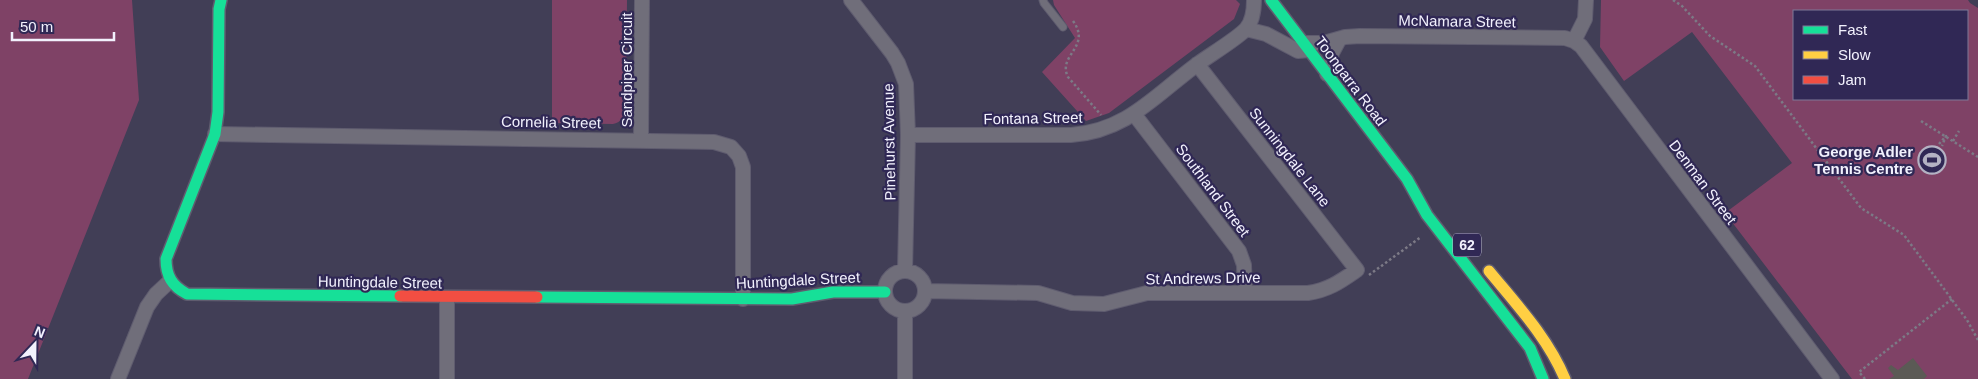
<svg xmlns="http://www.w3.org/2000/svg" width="1978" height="379" font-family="Helvetica,sans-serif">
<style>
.green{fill:#7f4266;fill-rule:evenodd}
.building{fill:#5b5a55}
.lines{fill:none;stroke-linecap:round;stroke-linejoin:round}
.lane-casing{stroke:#5f5c6f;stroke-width:9}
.street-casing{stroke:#5f5c6f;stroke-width:16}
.fast-casing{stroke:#5f5c6f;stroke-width:14}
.slow-casing{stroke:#5f5c6f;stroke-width:14}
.jam-casing{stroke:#5f5c6f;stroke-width:14}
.path{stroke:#7c7a86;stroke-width:2.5;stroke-dasharray:2.5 2.5;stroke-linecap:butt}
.lane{stroke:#706e7a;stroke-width:7}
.street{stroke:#706e7a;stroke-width:14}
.fast{stroke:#16e098;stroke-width:11}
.slow{stroke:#ffcf43;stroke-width:11}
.jam{stroke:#f24e42;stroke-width:11}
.labels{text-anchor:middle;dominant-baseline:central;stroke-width:4.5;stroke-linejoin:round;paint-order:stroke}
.shield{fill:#302855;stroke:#b8b5cb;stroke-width:1}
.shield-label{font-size:14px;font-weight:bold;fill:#f2f1fd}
.street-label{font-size:15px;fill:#f2f1fd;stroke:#302855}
.poi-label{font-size:15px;font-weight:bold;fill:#f2f1fd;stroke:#302855;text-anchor:end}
</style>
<rect width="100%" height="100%" fill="#413e56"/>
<!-- green -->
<path class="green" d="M0,0H132L139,100L28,379H0Z
M552,0H627L626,111C623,119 621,122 613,124L552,123Z
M1053,0H1236L1240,4L1234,19L1109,113L1086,121L1042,72L1075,38L1054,5Z
M1601,0H1968L1970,3L1978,8V379H1852L1725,213L1792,163L1692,32L1624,81L1600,47ZM1794,11H1967V99H1794Z"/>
<!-- building -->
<path class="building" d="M1913,358L1927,376L1924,379H1889L1894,376L1888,368L1891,365L1898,370Z"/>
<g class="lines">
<!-- lane casing -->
<g class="lane-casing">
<path id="lane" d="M1043,0L1044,3L1063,27"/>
</g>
<!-- street casing -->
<g class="street-casing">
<path id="street" d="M851,0L892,53L898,63L906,84L908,135L905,271
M1246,29L1266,34L1298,51L1309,50
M1574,41L1585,19L1586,0
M1303,43H1324L1345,37L1360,36L1565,38L1574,41L1581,46L1832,379
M1327,74L1332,53L1339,40
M1134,114L1239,251L1244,265L1245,293
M215,134L714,142L731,147L739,156L743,167V299
M908,135H1071C1128,131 1156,94 1199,63C1210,55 1238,38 1246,29C1252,22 1254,9 1254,0
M641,139L642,0
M885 291a20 20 0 1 1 40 0a20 20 0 1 1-40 0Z
M925,291L1038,293L1072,303L1104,304L1147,293H1308C1329,290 1341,281 1357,270L1197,64
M447,298V379
M905,311V379
M118,379L147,307L156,294L170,281"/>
</g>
<!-- fast casing -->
<g class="fast-casing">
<path id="fast" d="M221,0L219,9L218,112L215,134L166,259C166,276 172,286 187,294L400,296
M1271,0L1407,179L1427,215L1530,348L1543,379
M537,297L792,299L833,292H885"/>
</g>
<!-- slow casing -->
<g class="slow-casing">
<path id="slow" d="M1489,271C1517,305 1548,338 1565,379"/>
</g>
<!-- jam casing -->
<g class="jam-casing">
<path id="jam" d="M400,296L537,297"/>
</g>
<!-- path -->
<path class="path" d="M1673,0L1682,6L1710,36L1755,66L1861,208L1904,235L1967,320L1978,340
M1073,21C1092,47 1057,55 1068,77L1101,115
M1921,121L1978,157
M1953,141L1959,131
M1939,144L1946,136L1942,146
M1369,275L1421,237
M1865,379L1859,372L1952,299"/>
<!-- lane -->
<use href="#lane" class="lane"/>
<!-- street -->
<use href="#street" class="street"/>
<!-- fast -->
<use href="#fast" class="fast"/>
<!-- slow -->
<use href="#slow" class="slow"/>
<!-- jam -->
<use href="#jam" class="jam"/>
</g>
<!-- icons -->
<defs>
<g id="stadium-ring" transform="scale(1.4375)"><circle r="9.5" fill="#302855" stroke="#b4b2c3" stroke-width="1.5"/><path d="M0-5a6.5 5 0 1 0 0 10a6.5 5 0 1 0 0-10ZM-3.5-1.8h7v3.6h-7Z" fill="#b4b2c3"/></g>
</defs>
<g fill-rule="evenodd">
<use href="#stadium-ring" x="1932" y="160"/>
</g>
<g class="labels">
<!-- shield labels -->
<rect class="shield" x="1453" y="233.5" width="28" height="23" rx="4"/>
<g class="shield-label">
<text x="1467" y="245">62</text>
</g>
<!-- street labels -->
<g class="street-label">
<text transform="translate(1457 21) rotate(1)">McNamara Street</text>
<text transform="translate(626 70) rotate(-90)">Sandpiper Circuit</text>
<text transform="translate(1351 81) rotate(53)">Toongarra Road</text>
<text transform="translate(1033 118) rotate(-1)">Fontana Street</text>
<text transform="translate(551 122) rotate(1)">Cornelia Street</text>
<text transform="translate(889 142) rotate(-91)">Pinehurst Avenue</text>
<text transform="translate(1290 157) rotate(52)">Sunningdale Lane</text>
<text transform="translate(1703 182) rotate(53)">Denman Street</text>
<text transform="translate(1213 190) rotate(53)">Southland Street</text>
<text transform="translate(1203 278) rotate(-1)">St Andrews Drive</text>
<text transform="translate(798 280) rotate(-3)">Huntingdale Street</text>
<text transform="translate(380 282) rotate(1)">Huntingdale Street</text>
</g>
<!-- poi labels -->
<g class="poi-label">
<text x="1913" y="151">George Adler<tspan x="1913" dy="17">Tennis Centre</tspan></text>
</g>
</g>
<!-- legend -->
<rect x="1793" y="10" width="175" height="90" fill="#302855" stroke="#7e7898"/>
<rect x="1803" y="26" width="25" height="8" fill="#16e098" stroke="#7e7898"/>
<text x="1838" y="35" font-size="15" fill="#f2f1fd">Fast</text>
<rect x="1803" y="51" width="25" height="8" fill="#ffcf43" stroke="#7e7898"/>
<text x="1838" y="60" font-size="15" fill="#f2f1fd">Slow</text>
<rect x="1803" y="76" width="25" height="8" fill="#f24e42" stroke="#7e7898"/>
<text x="1838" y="85" font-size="15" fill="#f2f1fd">Jam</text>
<!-- north arrow -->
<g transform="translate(35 344) rotate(22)" stroke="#302855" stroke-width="4" paint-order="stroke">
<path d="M0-4L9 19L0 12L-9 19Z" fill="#f2f1fd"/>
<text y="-8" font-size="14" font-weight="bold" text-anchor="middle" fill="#f2f1fd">N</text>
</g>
<!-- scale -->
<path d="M12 32v8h102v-8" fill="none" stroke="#f2f1fd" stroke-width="2.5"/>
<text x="20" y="32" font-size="15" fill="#f2f1fd" stroke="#302855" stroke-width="4" paint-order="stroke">50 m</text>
</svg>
